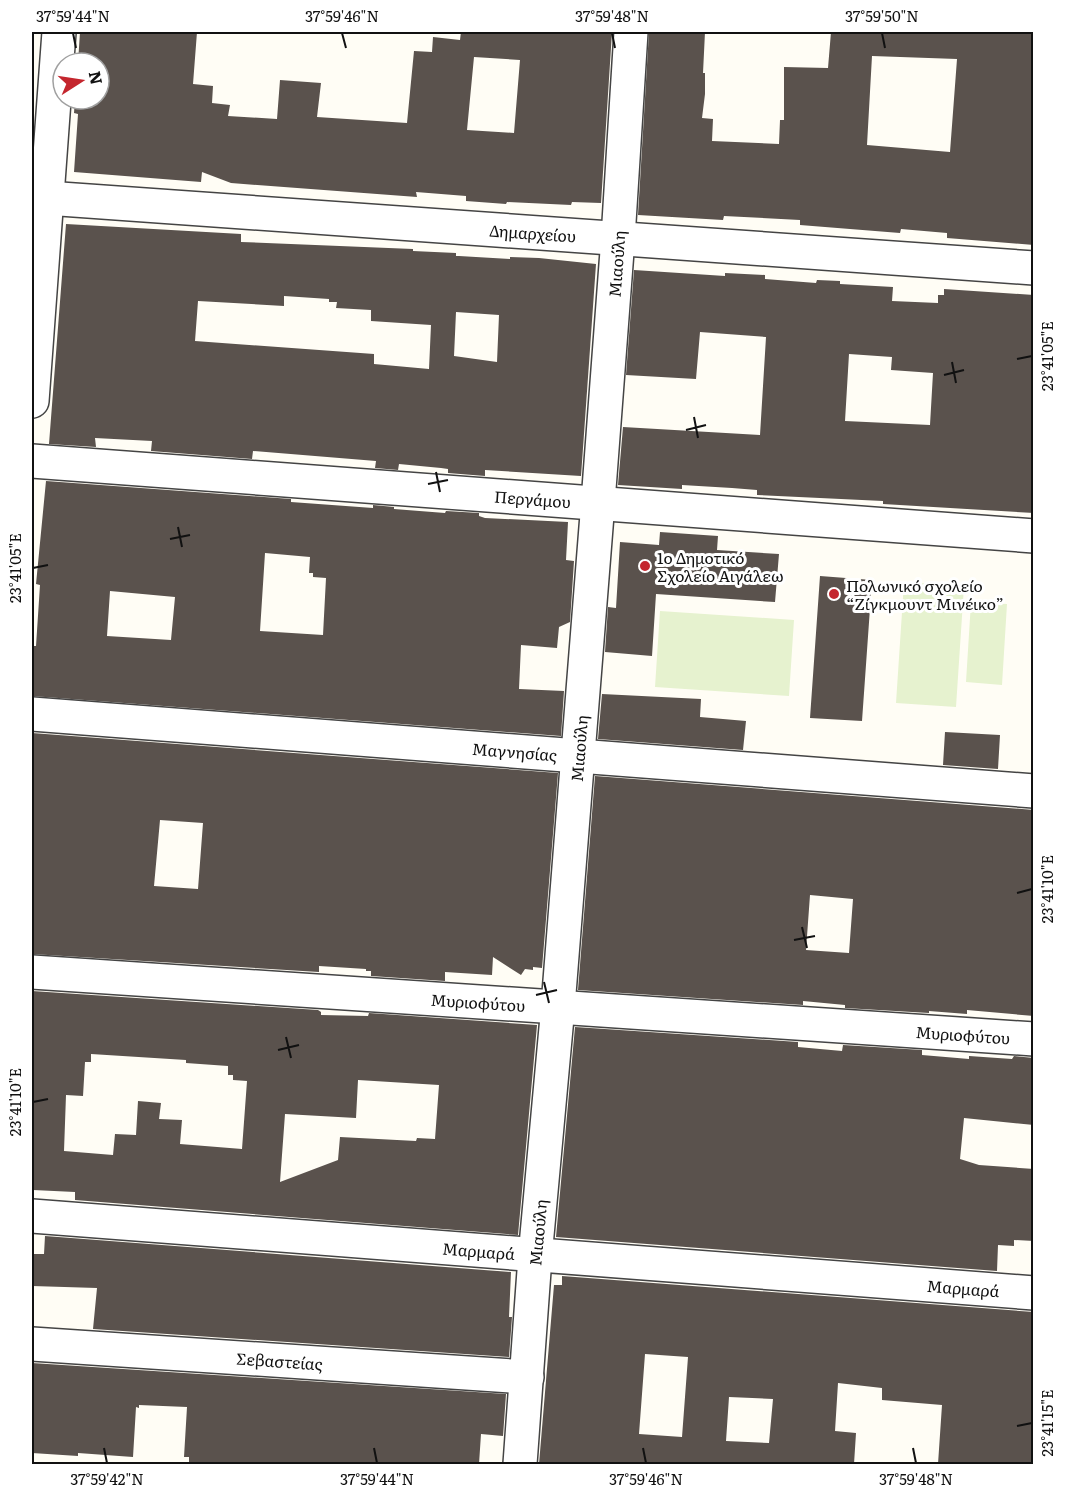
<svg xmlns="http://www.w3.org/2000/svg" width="1065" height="1496" font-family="Literata,serif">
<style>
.pitch{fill:#e6f2cf}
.building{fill:#5a524d;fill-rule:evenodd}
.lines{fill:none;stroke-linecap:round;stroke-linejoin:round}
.minor-casing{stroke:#444;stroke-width:36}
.minor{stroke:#fff;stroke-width:33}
.ticks{fill:none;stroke:#111;stroke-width:2}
.poi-dot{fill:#c4262e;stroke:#fff;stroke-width:2}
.labels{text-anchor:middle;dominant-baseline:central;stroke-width:6;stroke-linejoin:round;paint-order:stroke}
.street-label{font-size:16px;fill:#111;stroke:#fff}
.poi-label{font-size:16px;fill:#111;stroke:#fff;text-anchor:start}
.neatline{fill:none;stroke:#111;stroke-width:2}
.ticks-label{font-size:15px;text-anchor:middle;fill:#111}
</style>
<rect width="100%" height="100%" fill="#fffdf5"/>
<!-- pitch -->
<path class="pitch" d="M904,582L964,586L956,707L896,703Z
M971,602L1007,604L1002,685L966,682Z
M660,611L794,620L789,696L655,687Z"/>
<!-- building -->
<path class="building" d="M80,32H197L193,84L213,86L212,103L230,105L228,116L277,119L280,80L321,83L317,117L407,123L414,51L432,52L433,37L460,40L461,32H612L601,203L572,202L571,205L507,202L506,204L466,201V196L416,192L417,197L231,183L202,172L201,182L74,172L78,114L74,113L75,99H99V63H78ZM474,57L520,60L514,133L467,130Z
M649,32H705L703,73H705V94L702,118L713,119L712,141L779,144L780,120H784V67L828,68L831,32H1034V245L947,238V233L901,229L900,233L800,225V220L724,216L723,220L638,215ZM872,56L957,59L950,152L867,145Z
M66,224L241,234V242L413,249V251L456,253V256H459L510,259V257L539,258L596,264L581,476L485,470V476L448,473V469L441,468L399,464L398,470L375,468L376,461L253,451L252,459L151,451L152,441L95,438L96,447L49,444ZM284,296L329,299V302H337L336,308L371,310V321L431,325L429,369L374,364V354L195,341L198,301L284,306ZM456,312L499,315L497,362L454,356Z
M634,270L725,276V273L765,275V279L816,283L817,280L840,281V284L893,287L892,301L938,303V295H944V289L1034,295V513L883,504V501L757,495V490L732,488L682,485V489L618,485L623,427L760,435L766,337L700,332L696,379L626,375ZM849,354L892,357L891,370L933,373L930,425L845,421Z
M46,481L291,499V502L373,508V505L394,507V509L445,513L446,511L479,513V516L485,518L568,522L566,560L574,561L570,622L559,627L557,648L521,645L519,689L564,691L561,736L32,696L33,646H36L40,585L36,584ZM265,553L310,557L309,573H313V577L326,578L323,635L260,631ZM110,591L175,597L171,640L107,636Z
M660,532L718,536L717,550L779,554L775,602L656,594L652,656L605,652L608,607L616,608L620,542L659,545Z
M820,576L872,580L862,721L810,718Z
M602,694L701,699L700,717L746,721L743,750L598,739Z
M945,732L1000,735L998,769L943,765Z
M32,733L558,773L542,968L533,967V970L525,969L521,975L493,957L492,975L445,972V981L371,976V971H366V969L319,966V972L32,954ZM160,820L203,823L198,889L154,886Z
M595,776L1034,810V1016L967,1010V1014L929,1011V1013L845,1008V1005L803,1001V1005L578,990ZM810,895L853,899L849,953L806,950Z
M32,991L318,1010L321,1012V1015L368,1016L369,1013L537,1025L518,1235L75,1200V1192L33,1190ZM91,1054L186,1060V1063L228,1066V1075H233V1080L247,1081L242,1149L180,1144L182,1120L159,1119L161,1103L138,1101L136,1135L115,1134L113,1155L64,1151L66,1095L83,1096L85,1062H91ZM358,1080L439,1085L435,1139L417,1138L416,1141L340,1137L338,1160L280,1182L285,1114L356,1118Z
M575,1027L798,1042V1047L842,1051L843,1045L922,1050V1055L969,1059V1056L1012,1059L1014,1056L1034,1058V1125L964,1118L960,1159L979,1165L1034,1169V1241L1014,1240V1246L998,1245L997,1271L556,1237Z
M45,1236L511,1272L509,1317H512L509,1357L93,1329L97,1288L32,1286V1254H44Z
M562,1276L1034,1312V1464H938L942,1405L882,1400V1388L838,1383L835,1431L856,1433L854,1464H539L554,1285H562ZM645,1354L688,1357L682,1437L639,1434ZM729,1397L773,1399L769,1443L726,1441Z
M32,1363L506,1394L503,1436L481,1434L479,1464H269L189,1462V1457H184L187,1407L139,1405V1408L136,1407L133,1457L78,1453V1456L32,1453Z"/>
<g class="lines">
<!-- minor casing -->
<g class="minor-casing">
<g id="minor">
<path id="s1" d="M32,197L1034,268"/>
<path d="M32,401L59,32"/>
<path id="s2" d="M32,461L1034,536"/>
<path id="s3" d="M32,714L1034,791"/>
<path id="s4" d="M32,972L1034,1039"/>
<path id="s5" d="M32,1216L1034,1293"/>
<path id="s6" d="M32,1344L527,1377"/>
<path id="s7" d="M520,1464L535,1257L558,1006L598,502L618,238L631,32"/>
</g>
</g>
<!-- minor -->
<use href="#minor" class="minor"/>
</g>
<!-- ticks -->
<path class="ticks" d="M73,33L76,48M342,33L346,48M612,33L615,48M882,33L885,48M1017,359L1032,356M952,362L956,383M944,375L964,370M694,417L698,438M686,430L706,425M436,472L440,492M428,484L448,480M178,527L182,547M170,539L190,535M33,568L48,565M1017,893L1032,889M802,927L807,948M794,940L815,936M544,982L549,1003M536,995L557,990M286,1037L291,1058M278,1050L299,1045M33,1102L48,1099M1017,1426L1032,1423M104,1448L107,1463M374,1448L377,1463M643,1448L646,1463M913,1448L916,1463"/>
<!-- markers -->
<g class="poi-dot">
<circle cx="645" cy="566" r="6"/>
<circle cx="834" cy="594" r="6"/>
</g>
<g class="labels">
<!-- street labels -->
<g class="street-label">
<text stroke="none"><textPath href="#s1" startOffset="502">Δημαρχείου</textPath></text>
<text stroke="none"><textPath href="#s7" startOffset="1204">Μιαούλη</textPath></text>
<text stroke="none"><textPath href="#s2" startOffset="502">Περγάμου</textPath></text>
<text stroke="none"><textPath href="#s7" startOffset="718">Μιαούλη</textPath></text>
<text stroke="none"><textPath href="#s3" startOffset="484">Μαγνησίας</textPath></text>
<text stroke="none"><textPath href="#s4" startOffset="447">Μυριοφύτου</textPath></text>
<text stroke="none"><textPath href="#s4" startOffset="933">Μυριοφύτου</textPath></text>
<text stroke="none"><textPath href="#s7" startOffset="232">Μιαούλη</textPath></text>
<text stroke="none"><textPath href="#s5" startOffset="448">Μαρμαρά</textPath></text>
<text stroke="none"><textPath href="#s5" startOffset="934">Μαρμαρά</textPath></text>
<text stroke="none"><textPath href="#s6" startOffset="248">Σεβαστείας</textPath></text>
</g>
<!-- poi labels -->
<g class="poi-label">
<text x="657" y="557">1ο Δημοτικό<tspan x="657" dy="18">Σχολείο Αιγάλεω</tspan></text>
<text x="846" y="585">Πολωνικό σχολείο<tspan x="846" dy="18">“Ζίγκμουντ Μινέικο”</tspan></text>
</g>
</g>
<!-- border -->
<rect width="1065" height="1496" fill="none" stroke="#ffffff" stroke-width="66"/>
<!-- north arrow -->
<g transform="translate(81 81) rotate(78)"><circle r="28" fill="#ffffff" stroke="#a0a0a0" stroke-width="1.5"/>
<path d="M0-4.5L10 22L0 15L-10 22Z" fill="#c4262e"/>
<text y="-9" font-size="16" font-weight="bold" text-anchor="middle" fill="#111111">N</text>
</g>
<rect x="33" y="33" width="999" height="1430" class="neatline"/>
<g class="ticks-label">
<text x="73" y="22">37°59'44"N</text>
<text x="342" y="22">37°59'46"N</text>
<text x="612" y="22">37°59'48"N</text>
<text x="882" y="22">37°59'50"N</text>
<text transform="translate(1048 356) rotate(-90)" y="5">23°41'05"E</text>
<text transform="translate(16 568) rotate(-90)" y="5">23°41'05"E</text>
<text transform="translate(1048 889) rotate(-90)" y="5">23°41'10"E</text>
<text transform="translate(16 1102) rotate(-90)" y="5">23°41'10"E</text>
<text transform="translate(1048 1423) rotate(-90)" y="5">23°41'15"E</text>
<text x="107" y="1485">37°59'42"N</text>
<text x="377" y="1485">37°59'44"N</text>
<text x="646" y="1485">37°59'46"N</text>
<text x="916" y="1485">37°59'48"N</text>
</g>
</svg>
